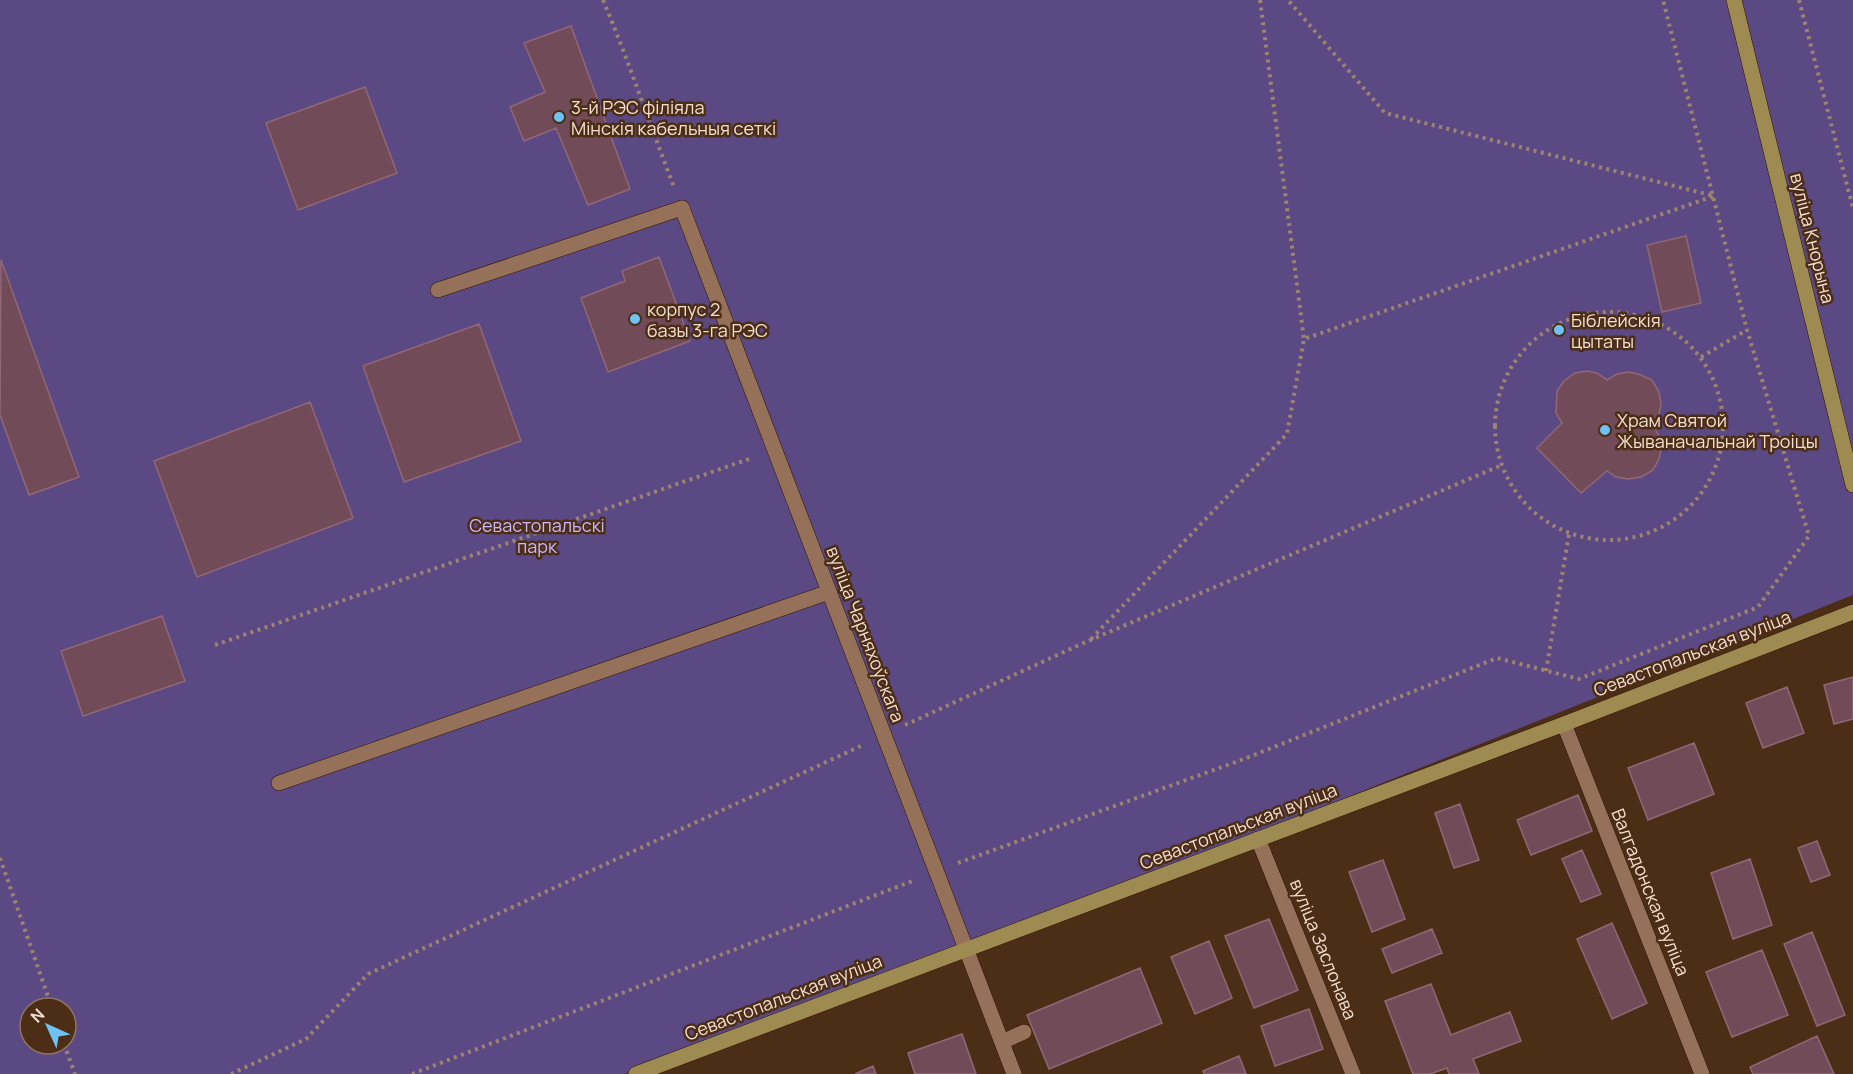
<svg xmlns="http://www.w3.org/2000/svg" width="1853" height="1074" font-family="Manrope,sans-serif">
<style>
.green{fill:#5b4983;fill-rule:evenodd}
.building{fill:#724b59;stroke:#916776;stroke-width:1.5}
.lines{fill:none;stroke-linecap:round;stroke-linejoin:round}
.lane-casing{stroke:#301400;stroke-width:16}
.street-casing{stroke:#301400;stroke-width:16}
.secondary-casing{stroke:#301400;stroke-width:16}
.path{stroke:#9d8371;stroke-width:4;stroke-dasharray:3 4.5;stroke-linecap:butt}
.lane{stroke:#947158;stroke-width:15}
.street{stroke:#947158;stroke-width:15}
.secondary{stroke:#9e8b52;stroke-width:15}
.poi-dot{fill:#6fc2f4;stroke:#4c2d16;stroke-width:2}
.labels{text-anchor:middle;dominant-baseline:central;stroke-width:5;stroke-linejoin:round;paint-order:stroke}
.poi-label{font-size:18px;fill:#f3dfd1;stroke:#4c2d16;text-anchor:start}
.street-label{font-size:18px;fill:#f3dfd1;stroke:#4c2d16}
.park-label{font-size:18px;fill:#cab7fe;stroke:#4c2d16}
</style>
<rect width="100%" height="100%" fill="#4c2d16"/>
<!-- green -->
<path class="green" d="M0,0H1853V595L965,950L624,1074H0ZM30,1008H66V1044H30Z"/>
<!-- building -->
<path class="building" d="M571,26L630,189L588,205L556,128L524,141L510,107L545,92L524,43Z
M365,87L397,173L298,210L266,123Z
M1686,236L1701,303L1662,312L1647,245Z
M659,257L690,341L608,372L581,298L625,281L622,271Z
M1,260L79,477L29,495L0,415Z
M479,324L521,441L404,482L363,366Z
M1587,371L1597,373L1607,380L1617,374L1629,372L1641,375L1652,380L1659,392L1661,404L1659,415L1653,425L1659,436L1661,449L1659,459L1653,470L1641,477L1628,479L1616,477L1607,471L1581,493L1537,448L1562,423L1556,413L1557,391L1564,381L1575,373Z
M310,402L353,518L197,577L154,461Z
M162,616L185,681L83,716L61,651Z
M1853,677V719L1834,724L1824,685Z
M1787,687L1804,733L1763,748L1746,703Z
M1694,743L1714,794L1648,820L1628,768Z
M1578,795L1592,831L1531,855L1517,820Z
M1460,804L1479,860L1454,868L1435,813Z
M1817,841L1830,875L1811,882L1798,848Z
M1582,850L1601,894L1581,902L1562,859Z
M1750,859L1772,925L1733,939L1711,873Z
M1383,860L1405,919L1372,932L1349,872Z
M1269,919L1298,990L1254,1008L1225,936Z
M1612,923L1647,1003L1612,1019L1577,939Z
M1432,929L1442,953L1392,973L1382,949Z
M1812,932L1845,1015L1817,1026L1784,944Z
M1209,941L1232,998L1195,1014L1171,957Z
M1762,950L1788,1015L1732,1037L1706,972Z
M1140,968L1162,1023L1049,1069L1027,1015Z
M1431,984L1451,1035L1510,1012L1521,1041L1473,1059L1479,1074H1449L1447,1068L1430,1074H1413L1385,1001Z
M1309,1009L1323,1049L1275,1066L1261,1026Z
M962,1034L976,1074H915L908,1053Z
M1817,1036L1834,1074H1753L1750,1067Z
M1239,1056L1246,1074H1204L1203,1071Z
M873,1066L876,1074H855Z"/>
<g class="lines">
<!-- lane casing -->
<g class="lane-casing">
<path id="lane" d="M438,290L682,208
M279,783L829,592
M1002,1042L1024,1032"/>
</g>
<!-- street casing -->
<g class="street-casing">
<path id="street" d="M682,208L1014,1074
M1564,724L1702,1074
M1258,839L1353,1074"/>
</g>
<!-- secondary casing -->
<g class="secondary-casing">
<path id="secondary" d="M1734,0L1853,485
M636,1074L1564,724L1853,612"/>
</g>
<!-- path -->
<path class="path" d="M603,0C629,62 650,125 674,187
M1260,0L1304,339
M1799,0L1853,208
M1495 426a114 114 0 1 1 228 0a114 114 0 1 1-228 0Z
M1701,357L1747,330
M1091,639L1287,434L1304,339L1714,196L1385,113L1288,0
M215,645L752,458
M1546,671L1569,534
M905,725L1088,641L1502,465
M0,858L52,1008
M958,863L1244,759L1497,658L1579,679L1758,607L1809,536L1747,330L1663,0
M64,1044L75,1074
M231,1074L306,1039L368,974L863,745
M412,1074L915,880"/>
<!-- lane -->
<use href="#lane" class="lane"/>
<!-- street -->
<use href="#street" class="street"/>
<!-- secondary -->
<use href="#secondary" class="secondary"/>
</g>
<!-- markers -->
<g class="poi-dot">
<circle cx="559" cy="117" r="6"/>
<circle cx="635" cy="319" r="6"/>
<circle cx="1559" cy="330" r="6"/>
<circle cx="1605" cy="430" r="6"/>
</g>
<g class="labels">
<!-- poi labels -->
<g class="poi-label">
<text x="571" y="107">3-й РЭС філіяла<tspan x="571" dy="21">Мінскія кабельныя сеткі</tspan></text>
<text x="647" y="309">корпус 2<tspan x="647" dy="21">базы 3-га РЭС</tspan></text>
<text x="1571" y="320">Біблейскія<tspan x="1571" dy="21">цытаты</tspan></text>
<text x="1617" y="420">Храм Святой<tspan x="1617" dy="21">Жываначальнай Троіцы</tspan></text>
</g>
<!-- street labels -->
<g class="street-label">
<text transform="translate(1813 238) rotate(76)">вуліца Кнорына</text>
<text transform="translate(866 634) rotate(69)">вуліца Чарняхоўскага</text>
<text transform="translate(1692 653) rotate(-21)">Севастопальская вуліца</text>
<text transform="translate(1238 826) rotate(-21)">Севастопальская вуліца</text>
<text transform="translate(1651 892) rotate(68)">Валгадонская вуліца</text>
<text transform="translate(1324 949) rotate(68)">вуліца Заслонава</text>
<text transform="translate(783 997) rotate(-21)">Севастопальская вуліца</text>
</g>
<!-- park labels -->
<g class="park-label">
<text x="537" y="525">Севастопальскі<tspan x="537" dy="21">парк</tspan></text>
</g>
</g>
<!-- north arrow -->
<g transform="translate(48 1026) rotate(315)"><circle r="28" fill="#4c2d16" stroke="#8f7461" stroke-width="1.5"/>
<path d="M0-4.5L10 22L0 15L-10 22Z" fill="#6fc2f4"/>
<text y="-9" font-size="16" font-weight="bold" text-anchor="middle" fill="#f3dfd1">N</text>
</g>
</svg>
